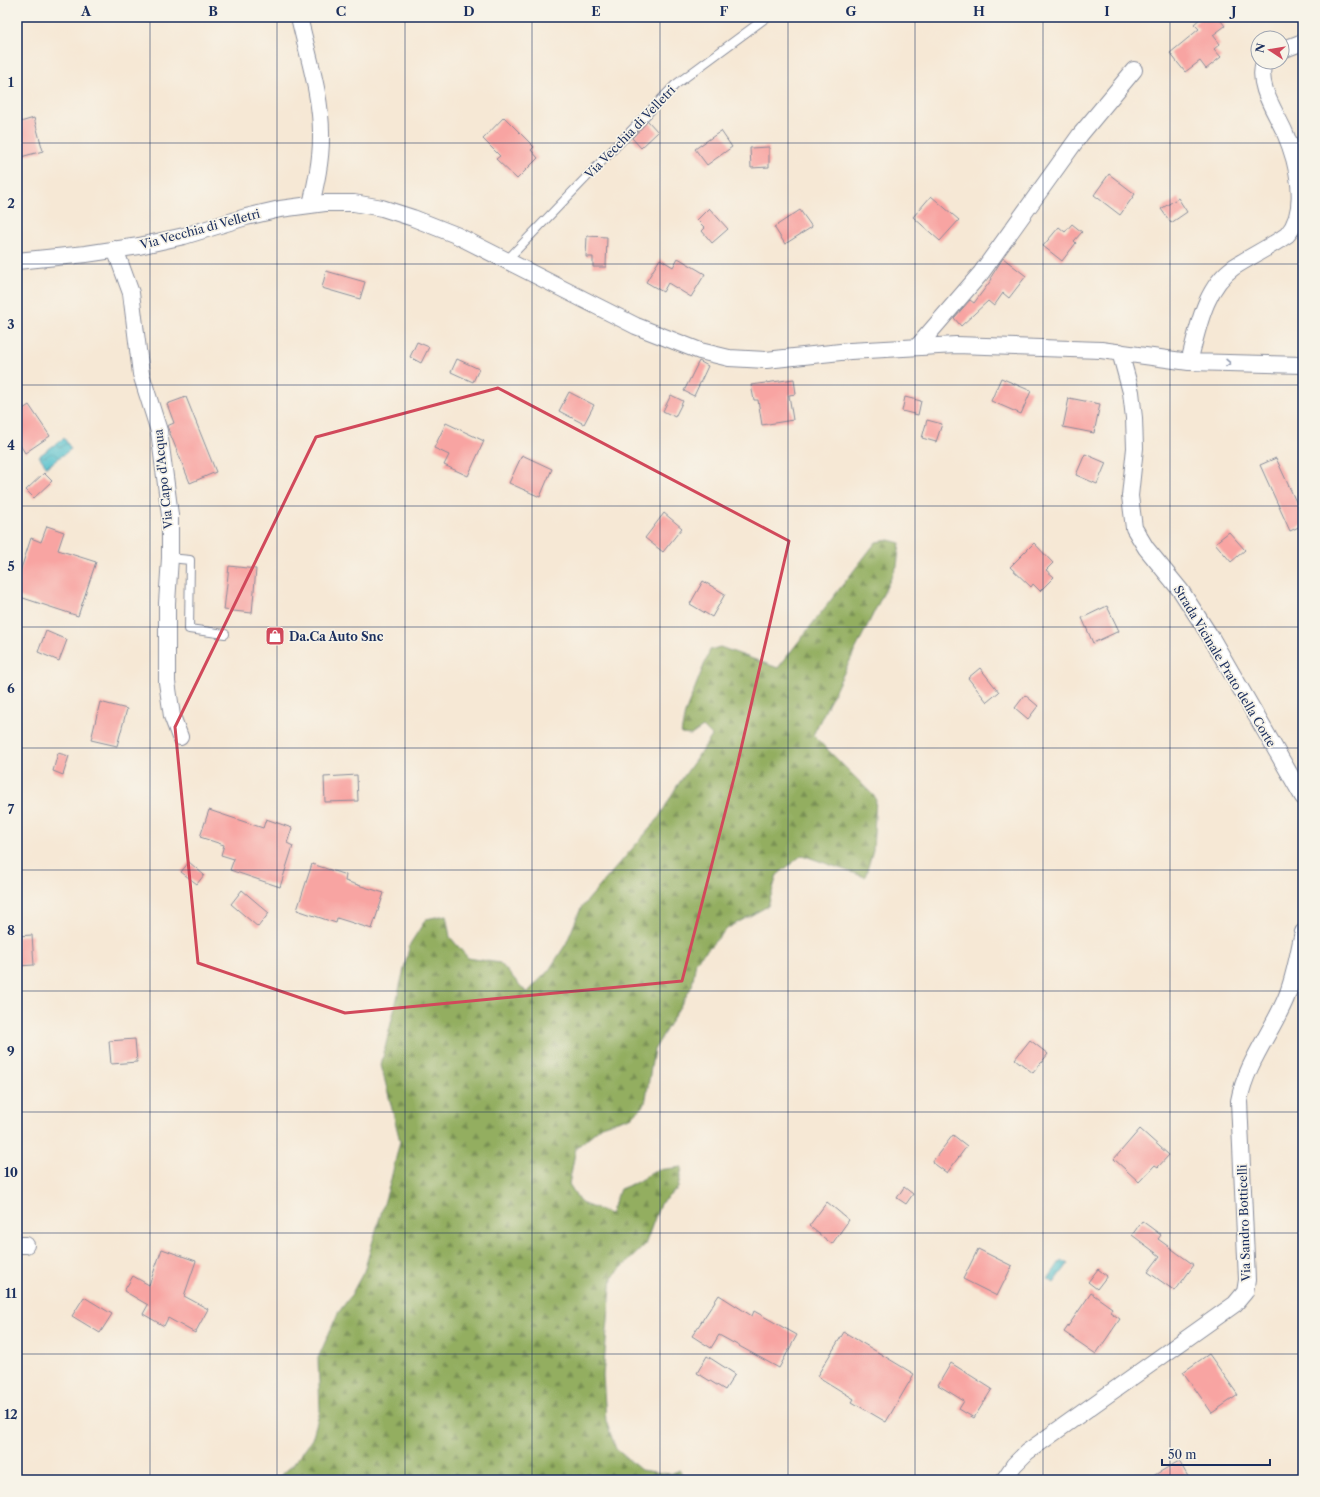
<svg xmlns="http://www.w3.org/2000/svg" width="1320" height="1497" font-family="'Libre Caslon Text',serif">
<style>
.forest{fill:url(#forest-firs);stroke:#576e5f}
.water{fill:url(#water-waves);stroke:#387896}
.building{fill:#f8a4a2}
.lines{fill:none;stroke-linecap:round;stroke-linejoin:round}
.lane-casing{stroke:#888c9a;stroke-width:10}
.street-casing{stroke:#888c9a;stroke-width:18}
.lane{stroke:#fff;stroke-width:8}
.street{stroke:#fff;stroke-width:16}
.oneway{stroke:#8d97ae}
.marked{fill:none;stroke:#d1495b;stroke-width:3;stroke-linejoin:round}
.grid{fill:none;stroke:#1b2f5e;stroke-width:1;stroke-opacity:0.55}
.labels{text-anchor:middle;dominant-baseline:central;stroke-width:3.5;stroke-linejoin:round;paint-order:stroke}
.street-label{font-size:12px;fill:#1b2f5e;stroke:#f7f3e8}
.poi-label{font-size:12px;font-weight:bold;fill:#1b2f5e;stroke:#f7f3e8;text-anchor:start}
.neatline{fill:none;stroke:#1b2f5e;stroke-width:1.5}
.grid-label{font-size:13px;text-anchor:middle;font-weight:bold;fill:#1b2f5e}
</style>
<defs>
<pattern id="forest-firs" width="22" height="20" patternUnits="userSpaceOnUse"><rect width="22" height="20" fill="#93ae60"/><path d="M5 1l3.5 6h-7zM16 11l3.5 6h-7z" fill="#778e52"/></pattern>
<pattern id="water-waves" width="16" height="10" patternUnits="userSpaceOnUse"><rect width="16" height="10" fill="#54c1cd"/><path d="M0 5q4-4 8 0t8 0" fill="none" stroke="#459daa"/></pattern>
</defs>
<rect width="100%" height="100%" fill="#f7f3e8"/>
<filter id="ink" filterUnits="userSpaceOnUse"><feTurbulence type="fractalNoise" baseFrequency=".025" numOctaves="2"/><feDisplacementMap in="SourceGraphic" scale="8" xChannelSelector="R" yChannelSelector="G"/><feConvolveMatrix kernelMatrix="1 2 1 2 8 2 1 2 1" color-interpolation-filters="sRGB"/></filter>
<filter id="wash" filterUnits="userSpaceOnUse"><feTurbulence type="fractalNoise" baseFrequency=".012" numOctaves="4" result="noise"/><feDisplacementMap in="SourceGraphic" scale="16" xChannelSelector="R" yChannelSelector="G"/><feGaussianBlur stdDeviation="0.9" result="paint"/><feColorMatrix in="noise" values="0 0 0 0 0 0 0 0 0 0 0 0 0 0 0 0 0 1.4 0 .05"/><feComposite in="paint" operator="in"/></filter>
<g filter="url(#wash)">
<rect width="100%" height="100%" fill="#f6e8d5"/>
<!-- forest -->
<path class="forest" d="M889,540L900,543L897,566L813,735L876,798L873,850L865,877L802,855L777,875L768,906L728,928L696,961L692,986L654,1050L645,1104L633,1116L602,1126L576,1148L569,1184L581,1203L610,1214L620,1189L635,1183L657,1170L682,1167L678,1188L660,1204L645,1245L612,1277L603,1375L606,1421L616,1449L641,1470L670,1474L680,1470L685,1480H275L293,1465L312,1439L320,1411L318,1358L338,1313L350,1297L364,1271L390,1183L400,1141L381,1065L410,944L426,919L446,915L450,937L468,958L500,963L527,993L549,970L566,944L581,908L658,819L677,786L712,736L703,727L691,735L681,734L685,713L710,650L720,647L778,668L876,542Z"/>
<!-- water -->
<path class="water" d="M64,438L71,449L47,467L39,456Z
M1061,1260L1068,1264L1054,1283L1048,1279Z"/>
<g id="blocks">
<!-- building -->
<path class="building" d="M1202,17H1218L1225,26L1213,35L1220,44L1214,49L1221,57L1206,69L1200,61L1185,72L1170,53L1199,29L1194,24Z
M504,117L534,147L531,150L538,158L517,179L496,159L500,156L483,139Z
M34,118L43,151L17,158V123Z
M648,121L658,132L641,148L632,138Z
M721,131L732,147L707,165L695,149Z
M769,147V167L751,168L750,148Z
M1109,174L1135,194L1120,215L1094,195Z
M931,196L959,220L940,241L913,217Z
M1178,198L1187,212L1171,223L1161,209Z
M709,208L728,229L712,243L702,231L705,228L697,220Z
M800,210L812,227L785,244L774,227Z
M1072,224L1082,232L1074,241L1076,243L1062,261L1043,246L1059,227L1065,232Z
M587,236L607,237L606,267H593V257H586Z
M678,258L705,274L691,297L668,283L663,292L646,282L660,259L673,267Z
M1003,258L1026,276L1009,298L1003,293L994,306L988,301L961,326L954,318L970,300L974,303L992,279L991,277Z
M326,271L365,282L360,299L322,288Z
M417,342L429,347L421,363L410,357Z
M457,359L479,369L473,382L451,372Z
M699,361L708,366L694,396L684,391Z
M1001,378L1031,391L1021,414L991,401Z
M794,379L796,394L789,395L793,420L762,425L758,400H754L751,385Z
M569,392L594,405L584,424L559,411Z
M671,395L683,401L675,417L663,411Z
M186,397L216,472L190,483L167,426L174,423L167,404Z
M905,397L921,401L918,415L902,411Z
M1069,398L1100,404L1094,433L1063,427Z
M29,405L50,436L25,453L17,440V413Z
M927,420L942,424L936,442L922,438Z
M446,423L484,441L468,476L444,465L449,455L434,448Z
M1085,454L1106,463L1097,484L1076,475Z
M522,455L552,469L540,497L509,483Z
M1276,458L1303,517V525L1290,531L1260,465Z
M44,473L52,481L34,498L26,490Z
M664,513L682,528L663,552L645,538Z
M47,526L64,532L58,550L96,562L78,616L17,596V581L31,538L41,542Z
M1229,532L1245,550L1231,562L1215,543Z
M1034,543L1053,563L1046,570L1054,577L1040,591L1033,584L1031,587L1010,567Z
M229,566L256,569L252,613L224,610Z
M703,581L725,594L712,617L690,604Z
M1107,606L1119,631L1093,643L1082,618Z
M46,631L67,640L59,661L38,652Z
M980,668L999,692L987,702L968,678Z
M1025,695L1038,706L1028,719L1015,708Z
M100,702L127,709L117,746L91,740Z
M58,753L69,756L63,775L53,771Z
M357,775L358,801L325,802L324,777Z
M209,810L263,828L266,819L292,828L287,843L293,846L280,887L230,870L234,859L221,855L224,845L200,837Z
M189,862L204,875L197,884L181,872Z
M312,864L346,875L345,881L384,893L372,929L337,918L336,923L297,910Z
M242,890L269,913L258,927L231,904Z
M32,935L34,965L17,966V936Z
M135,1039L137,1062L111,1064L109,1041Z
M1030,1040L1048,1054L1033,1073L1015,1059Z
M1140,1129L1169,1155L1158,1167L1155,1165L1139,1182L1114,1159Z
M953,1135L967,1146L947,1173L932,1162Z
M904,1187L913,1194L906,1204L897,1198Z
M827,1202L849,1220L832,1244L809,1226Z
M1142,1221L1161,1235L1158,1239L1194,1265L1175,1291L1148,1272L1160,1256L1132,1235Z
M162,1249L196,1261L184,1296L208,1309L195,1333L168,1318L164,1326L143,1314L148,1305L124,1291L133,1276L149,1285Z
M978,1249L1012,1266L997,1296L963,1279Z
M1098,1269L1107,1276L1097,1289L1088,1282Z
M1091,1293L1112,1308L1110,1312L1120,1319L1096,1354L1064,1332Z
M719,1295L752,1316L754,1311L797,1335L779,1368L719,1335L711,1348L692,1336Z
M84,1297L112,1314L100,1333L72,1316Z
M844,1332L914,1374L886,1422L852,1402L854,1399L817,1376Z
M1209,1354L1238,1395L1212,1413L1183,1372Z
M707,1356L735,1374L725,1390L697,1373Z
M951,1363L992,1389L974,1418L959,1409L964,1401L938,1385Z
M1179,1461L1190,1480H1146Z"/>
</g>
</g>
<g filter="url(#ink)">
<use href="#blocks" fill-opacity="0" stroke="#888c9a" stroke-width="1"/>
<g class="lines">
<!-- lane casing -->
<g class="lane-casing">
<path id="lane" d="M506,261L675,85L767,17
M170,558L190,560L189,629L225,634"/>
</g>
<!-- street casing -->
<g class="street-casing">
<path id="street" d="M299,17C308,56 322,98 321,138C321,161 316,183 311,205
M1282,50L1303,42
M115,249L131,293L141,374L159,431L170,515V558L167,603V682L172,716L180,737
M17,261L86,254L139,246L184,236L246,217L280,209L325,203H354L382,208L413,218L456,235L636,326L700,351L729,358L766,360L850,351L956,345L1101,350L1189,362L1303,365
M917,347L981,273L1080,135L1134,70
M1120,352L1131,392L1134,418L1135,448L1130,496L1134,528L1146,548L1181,591L1212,639L1303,797
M1189,362C1198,329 1204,288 1234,267C1251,256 1270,247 1287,235C1310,210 1297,161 1285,133C1276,112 1256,86 1264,62
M17,1245H26
M1004,1480L1014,1465L1027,1452L1235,1304L1245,1292L1247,1280L1239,1101C1246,1063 1272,1032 1286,998C1295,976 1298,954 1303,932"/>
</g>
<!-- lane -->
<use href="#lane" class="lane"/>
<!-- street -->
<use href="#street" class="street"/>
</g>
<!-- one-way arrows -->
<defs><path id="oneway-chevron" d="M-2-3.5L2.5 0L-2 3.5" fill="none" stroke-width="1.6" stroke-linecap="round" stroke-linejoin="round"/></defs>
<use class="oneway" href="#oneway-chevron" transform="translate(1228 363) rotate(1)"/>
</g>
<!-- marked area -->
<path class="marked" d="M498,388L789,541L737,766L682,981L345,1013L198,963L175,727L316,437Z"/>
<!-- grid -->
<path class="grid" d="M150,17V1480M277,17V1480M405,17V1480M532,17V1480M660,17V1480M788,17V1480M915,17V1480M1043,17V1480M1170,17V1480M17,143H1303M17,264H1303M17,385H1303M17,506H1303M17,627H1303M17,748H1303M17,870H1303M17,991H1303M17,1112H1303M17,1233H1303M17,1354H1303"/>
<!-- icons -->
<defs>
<g id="shop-square" transform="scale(1)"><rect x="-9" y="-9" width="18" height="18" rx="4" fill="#d1495b" stroke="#f7f3e8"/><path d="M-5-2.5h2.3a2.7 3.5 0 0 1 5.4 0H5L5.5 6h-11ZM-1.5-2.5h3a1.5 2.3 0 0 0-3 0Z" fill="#fff"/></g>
</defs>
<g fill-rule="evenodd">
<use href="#shop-square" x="275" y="636"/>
</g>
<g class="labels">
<!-- street labels -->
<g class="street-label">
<text transform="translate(630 132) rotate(-46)">Via Vecchia di Velletri</text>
<text transform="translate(200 229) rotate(-15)">Via Vecchia di Velletri</text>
<text transform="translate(163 479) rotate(-96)">Via Capo d'Acqua</text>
<text transform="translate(1225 666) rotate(59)">Strada Vicinale Prato della Corte</text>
<text transform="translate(1244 1223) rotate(-92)">Via Sandro Botticelli</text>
</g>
<!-- poi labels -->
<g class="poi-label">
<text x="289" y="636">Da.Ca Auto Snc</text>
</g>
</g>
<!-- margin -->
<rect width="1320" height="1497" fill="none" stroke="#f7f3e8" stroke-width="44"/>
<!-- north arrow -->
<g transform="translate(1270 50) rotate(282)"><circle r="19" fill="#f7f3e8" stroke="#9fa5b1"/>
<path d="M0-3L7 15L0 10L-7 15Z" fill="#d1495b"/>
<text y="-6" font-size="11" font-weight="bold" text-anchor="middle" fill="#1b2f5e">N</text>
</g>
<!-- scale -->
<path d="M1162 1459v6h108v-6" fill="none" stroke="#1b2f5e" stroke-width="2"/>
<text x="1168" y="1459" font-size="12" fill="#1b2f5e" stroke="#f7f3e8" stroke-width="3" paint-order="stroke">50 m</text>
<rect x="22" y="22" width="1276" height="1453" class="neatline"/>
<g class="grid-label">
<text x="86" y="16">A</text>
<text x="213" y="16">B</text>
<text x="341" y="16">C</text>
<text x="469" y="16">D</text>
<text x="596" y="16">E</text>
<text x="724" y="16">F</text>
<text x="851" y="16">G</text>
<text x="979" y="16">H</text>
<text x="1107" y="16">I</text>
<text x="1234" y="16">J</text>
<text x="11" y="87">1</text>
<text x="11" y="208">2</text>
<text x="11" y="329">3</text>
<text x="11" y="450">4</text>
<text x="11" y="571">5</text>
<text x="11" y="693">6</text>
<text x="11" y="814">7</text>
<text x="11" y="935">8</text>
<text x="11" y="1056">9</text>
<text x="11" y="1177">10</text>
<text x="11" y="1298">11</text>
<text x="11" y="1419">12</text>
</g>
</svg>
